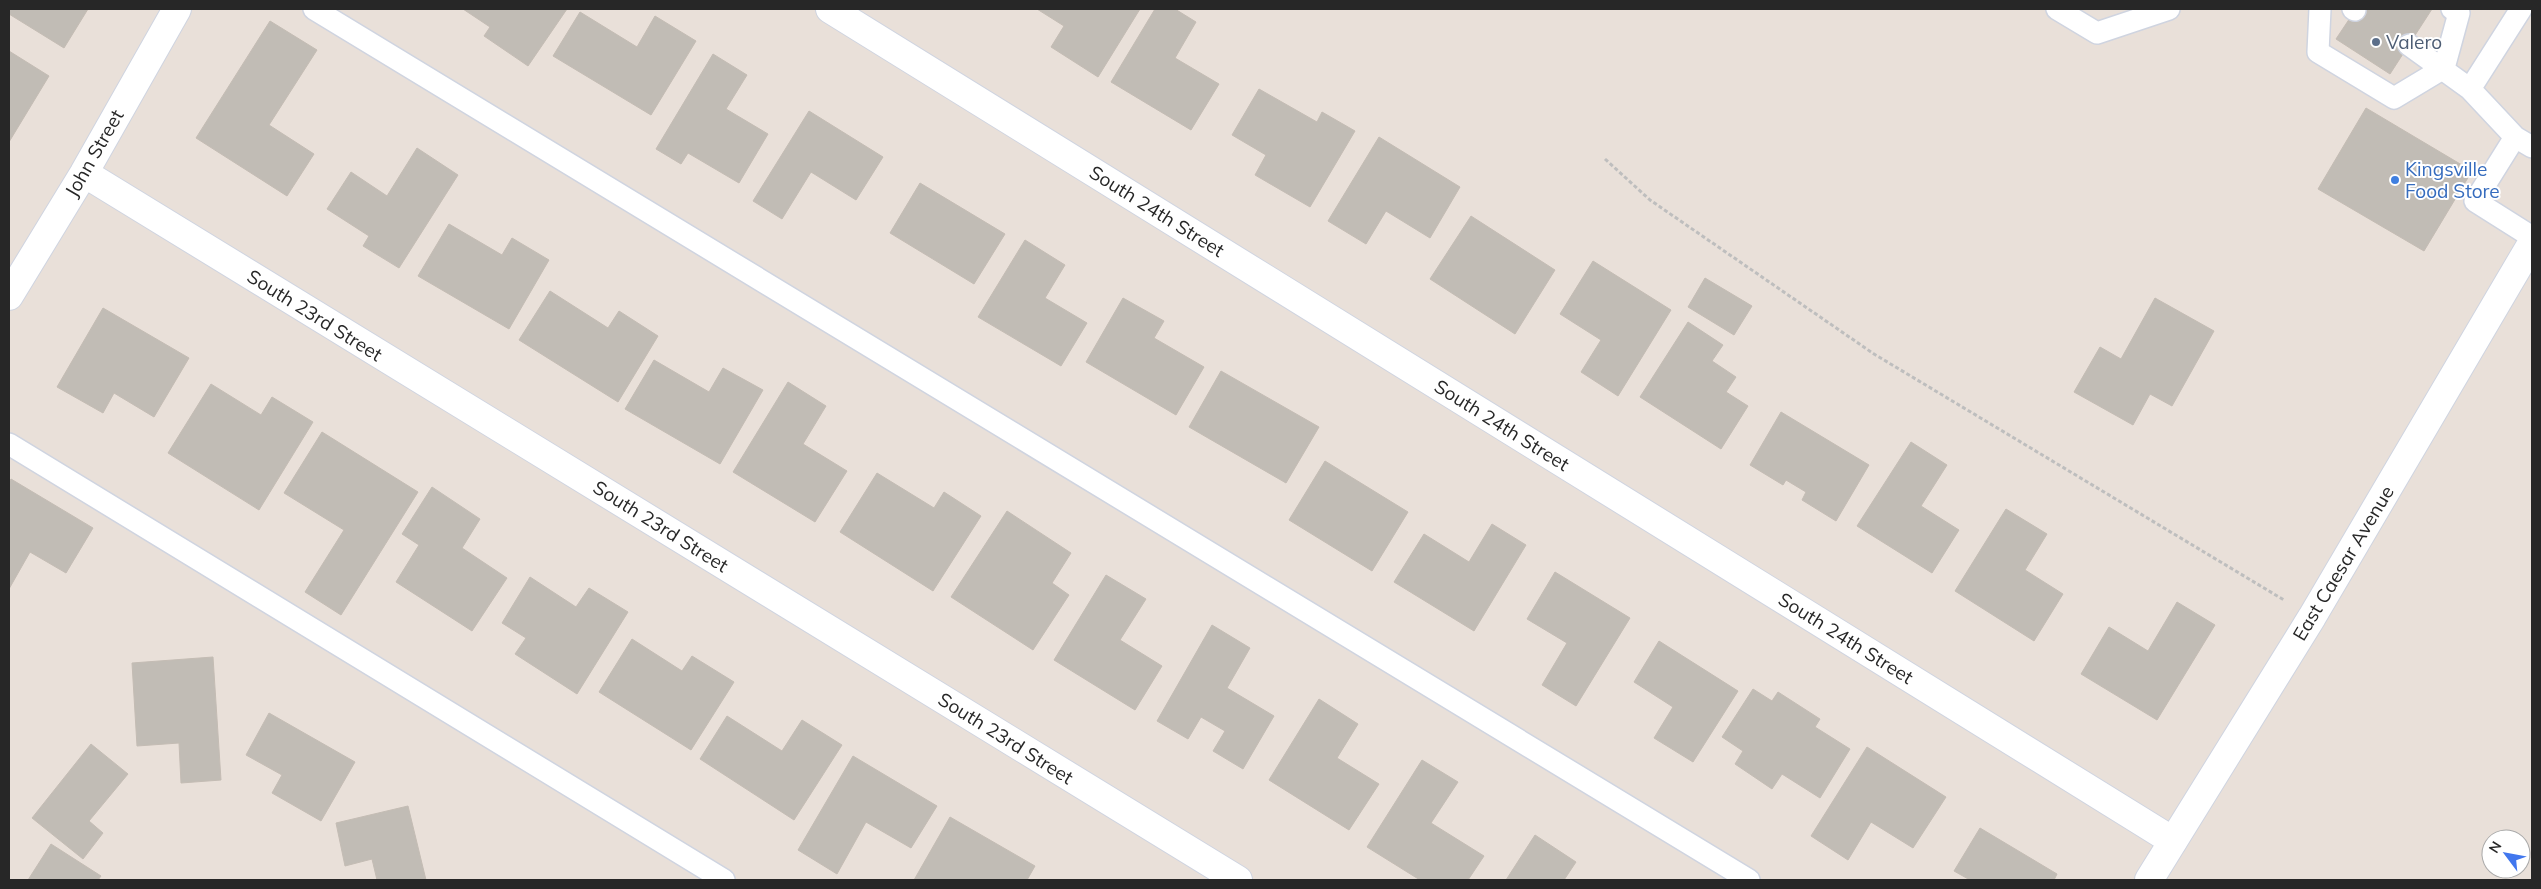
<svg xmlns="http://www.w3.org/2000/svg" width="2541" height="889" font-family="Mulish,sans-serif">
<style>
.building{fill:#c1bcb5;stroke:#c4bcb4}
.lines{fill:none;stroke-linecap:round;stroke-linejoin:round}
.lane-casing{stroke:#cfd4e0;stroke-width:24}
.street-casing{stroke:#cfd4e0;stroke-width:30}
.secondary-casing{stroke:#cfd4e0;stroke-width:30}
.path{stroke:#bebebe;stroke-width:3;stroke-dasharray:4 2.5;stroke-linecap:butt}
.lane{stroke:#fff;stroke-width:21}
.street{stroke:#fff;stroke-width:28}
.secondary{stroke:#fff;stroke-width:28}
.service-dot{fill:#5c6f8a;stroke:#fff;stroke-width:2}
.shop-dot{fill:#3f7fe0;stroke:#fff;stroke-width:2}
.labels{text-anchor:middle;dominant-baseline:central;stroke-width:4;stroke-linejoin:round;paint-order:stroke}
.service-label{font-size:19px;fill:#4e5e75;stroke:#fff;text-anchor:start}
.street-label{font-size:19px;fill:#272727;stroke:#fff}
.shop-label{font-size:19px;fill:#366cbe;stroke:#fff;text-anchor:start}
</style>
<rect width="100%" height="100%" fill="#e9e0d9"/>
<!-- building -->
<path class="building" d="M9,9H88L64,48L9,14Z
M463,9H567L528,66L484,36L490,27Z
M1037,9H1140L1098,77L1051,47L1064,26Z
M1155,9H1175L1196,22L1175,58L1219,84L1191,130L1111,82Z
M2356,9H2432L2390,74L2336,39Z
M580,12L637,47L655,16L696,41L651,115L553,56Z
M270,21L317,50L269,125L314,154L287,196L196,138Z
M9,51L49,76L9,142Z
M713,54L747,75L726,109L768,134L739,183L688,153L681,164L656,149Z
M1259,89L1317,122L1322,112L1355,131L1310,207L1255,175L1266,155L1232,135Z
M2366,108L2472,171L2424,251L2318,189Z
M809,111L883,157L856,200L811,172L782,219L753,201Z
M1379,137L1460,187L1430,238L1386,211L1366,244L1328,221Z
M417,148L458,175L399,268L363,246L369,236L327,209L351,172L387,196Z
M920,183L1005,234L974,284L890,233Z
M1471,216L1555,270L1515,334L1430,279Z
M449,224L502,255L512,238L549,260L509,329L418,276Z
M1025,240L1065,265L1045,298L1087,323L1061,366L978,317Z
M1593,261L1671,310L1618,396L1581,372L1601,340L1560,314Z
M1705,278L1752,306L1734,335L1688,307Z
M550,291L608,328L619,311L658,336L618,402L519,340Z
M1123,298L1164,321L1154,338L1204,367L1176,415L1086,362Z
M2155,298L2214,331L2172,406L2150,394L2133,425L2074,392L2100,347L2121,359Z
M103,308L189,358L154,417L114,393L103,413L57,387Z
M1688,322L1723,345L1712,361L1736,377L1726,392L1748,406L1721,449L1640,397Z
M654,360L709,392L723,368L763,390L720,464L625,409Z
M1221,371L1319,427L1286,483L1189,427Z
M788,382L826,406L803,444L847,471L815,522L733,472Z
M211,384L261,415L272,397L313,422L259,510L168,453Z
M1781,412L1869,465L1836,521L1802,500L1806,492L1786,480L1783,485L1750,465Z
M322,432L418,492L341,615L305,592L344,530L284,493Z
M1911,442L1947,465L1921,506L1959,530L1932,573L1857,526Z
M1325,461L1408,512L1372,571L1289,520Z
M877,473L934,508L944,492L981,516L933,591L840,532Z
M11,479L93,528L66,573L30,552L9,589V483Z
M432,487L480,519L462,548L507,578L472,631L396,582L419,545L402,534Z
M2006,509L2047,534L2025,570L2063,594L2034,641L1955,591Z
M1007,511L1071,553L1052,583L1069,595L1033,650L951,597Z
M1492,524L1526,545L1474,631L1394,582L1424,534L1469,562Z
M1555,572L1630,618L1576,706L1542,685L1567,643L1527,619Z
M1106,575L1146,599L1120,640L1162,666L1135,710L1054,660Z
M530,577L576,607L589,588L628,612L577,694L515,654L526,638L502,623Z
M2177,602L2215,625L2157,720L2081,674L2109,627L2148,651Z
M1212,625L1250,648L1227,688L1274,716L1243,769L1213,751L1225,731L1201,717L1188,739L1157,721Z
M632,639L682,671L692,656L734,682L691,750L599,692Z
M1659,641L1738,691L1693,762L1654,738L1673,707L1634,682Z
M213,657L221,780L181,783L179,743L137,746L132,663Z
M1753,689L1772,701L1778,692L1820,719L1815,727L1850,749L1820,798L1782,774L1772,789L1735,764L1743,751L1722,737Z
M1319,699L1358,724L1337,758L1379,784L1349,830L1269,780Z
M269,713L355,762L321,821L272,793L282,775L246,755Z
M727,716L782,751L802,720L842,745L794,820L700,759Z
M91,744L128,774L89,821L103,833L83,859L32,818Z
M1867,747L1946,797L1913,848L1871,822L1848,860L1811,836Z
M853,756L937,806L911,848L866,822L837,874L798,850Z
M1422,760L1458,782L1431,823L1484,856L1468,880H1420L1367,847Z
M408,806L426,880H377L372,859L345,866L336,823Z
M950,817L1035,866L1027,880H914Z
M1980,828L2057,874L2054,880H1970L1954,871Z
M1535,835L1576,862L1564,880H1506Z
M51,844L101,876L98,880H28Z"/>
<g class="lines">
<!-- lane casing -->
<g class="lane-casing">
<path id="lane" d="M314,9L1749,880
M2057,9L2097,33L2169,9
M2320,9L2318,52L2394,98L2444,68L2459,13L2452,9
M2353,9L2355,10
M2409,45L2470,89L2521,9
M2470,89L2515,137
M2532,147L2515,137L2475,201L2532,237
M9,444L724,880"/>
</g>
<!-- street casing -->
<g class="street-casing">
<path id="street" d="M830,9L2173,841
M84,173L1238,880
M9,296L84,173L177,9"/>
</g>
<!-- secondary casing -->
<g class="secondary-casing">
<path id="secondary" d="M2149,880L2312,617L2532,243"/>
</g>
<!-- path -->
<path class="path" d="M1605,159L1650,200L1874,354L2284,600"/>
<!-- lane -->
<use href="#lane" class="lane"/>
<!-- street -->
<use href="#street" class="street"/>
<!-- secondary -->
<use href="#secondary" class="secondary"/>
</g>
<!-- markers -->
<circle class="service-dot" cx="2376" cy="42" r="5"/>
<circle class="shop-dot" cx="2395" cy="180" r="5"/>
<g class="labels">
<!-- service labels -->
<g class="service-label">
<text x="2386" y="42">Valero</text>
</g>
<!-- street labels -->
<g class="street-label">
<text transform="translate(94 153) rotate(-60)">John Street</text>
<text transform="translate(1157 211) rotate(32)">South 24th Street</text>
<text transform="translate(315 315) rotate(32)">South 23rd Street</text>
<text transform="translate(1502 425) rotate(32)">South 24th Street</text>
<text transform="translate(661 526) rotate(32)">South 23rd Street</text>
<text transform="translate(2343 563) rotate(-59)">East Caesar Avenue</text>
<text transform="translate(1846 638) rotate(32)">South 24th Street</text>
<text transform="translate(1006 738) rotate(32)">South 23rd Street</text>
</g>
<!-- shop labels -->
<g class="shop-label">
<text x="2405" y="169">Kingsville<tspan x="2405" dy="22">Food Store</tspan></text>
</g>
</g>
<!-- border -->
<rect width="2541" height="889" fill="none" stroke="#272727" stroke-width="20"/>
<!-- north arrow -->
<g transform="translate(2506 854) rotate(302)"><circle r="24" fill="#ffffff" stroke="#a9a9a9"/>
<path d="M0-4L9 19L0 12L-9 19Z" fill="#4177ee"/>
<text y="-8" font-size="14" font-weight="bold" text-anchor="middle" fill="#272727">N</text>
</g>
</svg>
